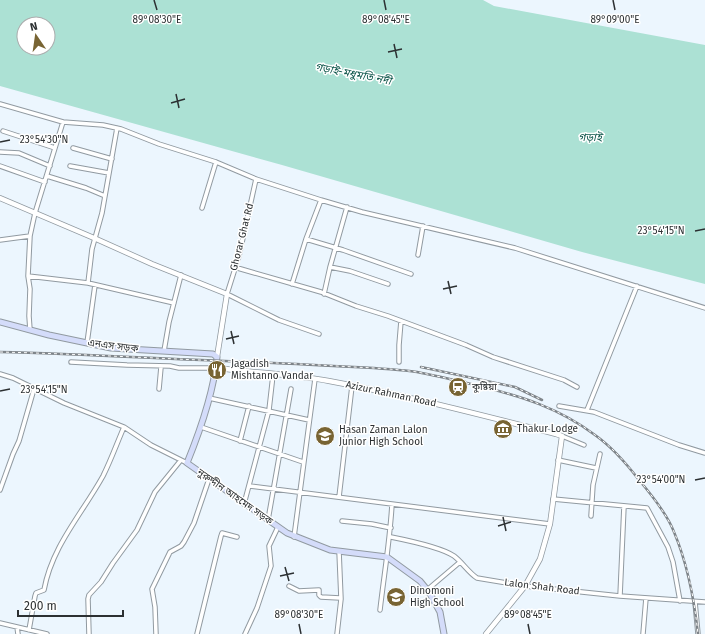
<svg xmlns="http://www.w3.org/2000/svg" width="705" height="634" font-family="'Fira Sans','Noto Sans Bengali',sans-serif">
<style>
.water{fill:#ace1d4;fill-rule:evenodd}
.lines{fill:none;stroke-linecap:round;stroke-linejoin:round}
.minor-casing{stroke:#919aa1;stroke-width:5.5}
.tertiary-casing{stroke:#919aa1;stroke-width:6}
.secondary-casing{stroke:#919aa1;stroke-width:7}
.minor{stroke:#fff;stroke-width:3.5}
.tertiary{stroke:#fff;stroke-width:4.5}
.secondary{stroke:#d4dcfa;stroke-width:5}
.rail-casing{stroke:#7e8489;stroke-width:2.5}
.rail{stroke:#fff;stroke-width:1;stroke-dasharray:3;stroke-linecap:butt}
.ticks{fill:none;stroke:#2c3032;stroke-width:1.5}
.labels{text-anchor:middle;dominant-baseline:central;stroke-width:3;stroke-linejoin:round;paint-order:stroke}
.street-label{font-size:10px;fill:#2c3032;stroke:#fff}
.poi-label{font-size:10px;fill:#2c3032;stroke:#fff;text-anchor:start}
.water-label{font-size:11px;font-style:italic;fill:#0d554a;stroke:#fff}
.ticks-label{font-size:10px;text-anchor:middle;fill:#2c3032;stroke:#fff;stroke-width:3;stroke-linejoin:round;paint-order:stroke}
</style>
<rect width="100%" height="100%" fill="#ecf6fe"/>
<!-- water -->
<path class="water" d="M0,0H483L494,6L705,45V284L582,252L282,165L0,86ZM24,24H48V48H24Z"/>
<g class="lines">
<!-- minor casing -->
<g class="minor-casing">
<path id="minor" d="M0,104L63,122L103,125L121,129L159,144L216,162L256,179L321,200L362,212L515,248L705,308
M3,131L55,148
M73,148L112,159
M0,152L19,153L50,166
M0,166L45,182
M70,166L109,173
M47,176L86,188L105,196
M256,179L239,256L227,294L279,320L319,334
M202,208L216,162
M306,239L343,250L411,274
M0,240L30,236
M418,255L423,226
M234,267L321,292L356,306L388,316L466,345L493,357L564,380L577,387
M330,267L350,271L388,284
M28,276L88,283L174,303
M88,283L92,249L102,213L117,128
M292,284L306,239L321,200
M324,294L330,267L347,207
M30,330L29,316L30,289L28,276L30,236L35,213L63,122
M87,343L95,285
M164,351L169,322L181,275
M71,362L127,365L170,366L179,368H216
M399,362V345L401,321
M0,374L13,378L64,403L124,427L151,445L187,463
M159,389L161,367
M209,398L309,420
M559,406L594,412L679,445L705,453
M587,410L637,286
M201,427L303,462
M562,436L584,445
M240,441L249,406
M558,460L596,468
M250,486L550,524
M0,490L13,454L19,441L34,389
M339,497L352,386
M553,499L647,508L668,547L673,562L680,601
M244,504L269,410L273,375
M591,516L593,485L600,454
M268,520L291,389
M342,521L372,524L391,528
M294,537L315,379
M391,537C406,540 442,548 454,556C463,563 468,572 477,578L525,586L620,596L705,602
M289,586L299,591L319,590V595L321,597L340,598
M427,590L460,562
M620,596L624,506
M695,602L698,634
M380,610C384,575 390,540 392,504
M0,623L47,634
M17,627L18,634
M29,630L35,596L36,593L44,590C52,546 82,514 103,476C111,460 117,443 124,427
M89,634L88,599L89,595L101,582L113,563L137,530L155,492L181,460
M156,634L155,607L152,589L170,552L181,546L184,542L194,523L209,479
M197,634L221,536L222,533L237,537
M245,634L257,608L271,566L269,546L278,527
M337,634L341,599L339,551
M643,634L646,598"/>
</g>
<!-- tertiary casing -->
<g class="tertiary-casing">
<path id="tertiary" d="M0,198L94,238L152,264L227,294L217,357
M217,367L226,369C260,373 295,375 329,381C405,395 481,415 556,434L562,436L550,524L540,559L525,586L486,634"/>
</g>
<!-- secondary casing -->
<g class="secondary-casing">
<path id="secondary" d="M0,322L49,335L111,348L213,354L217,357C214,391 200,431 187,463L287,533L330,550L387,557L420,581L429,592L440,612L444,634"/>
</g>
<!-- minor -->
<use href="#minor" class="minor"/>
<!-- tertiary -->
<use href="#tertiary" class="tertiary"/>
<!-- secondary -->
<use href="#secondary" class="secondary"/>
<!-- rail casing -->
<g class="rail-casing">
<path id="rail" d="M0,352C83,354 166,359 249,362C284,363 319,365 354,367C375,368 396,369 417,372C438,376 458,381 479,386C521,396 559,408 595,435C612,447 626,463 639,480C650,493 668,516 674,532C688,565 694,598 698,634
M421,367L515,387L542,400"/>
</g>
<!-- rail -->
<use href="#rail" class="rail"/>
</g>
<!-- ticks -->
<path class="ticks" d="M154,0L157,10M384,0L386,10M613,0L615,10M394,44L397,58M388,52L402,49M176,94L179,108M171,103L185,99M0,142L10,140M695,231L705,229M448,281L451,294M443,289L457,286M231,331L234,344M226,339L239,336M0,391L10,389M695,480L705,478M503,517L506,531M498,526L511,522M285,567L289,581M280,576L294,573M299,624L301,634M528,624L530,634"/>
<!-- icons -->
<defs>
<g id="restaurant-disc" transform="scale(1)"><circle r="9.5" fill="#786433" stroke="#fff"/><path d="M-5-6h1v4h1v-4h1v4h1v-4h1v5L-1.5 .5V6h-2V.5L-5-1ZM5-6V6H3V1.5H1.5Q1.5-4 5-6Z" fill="#fff"/></g>
<g id="station-disc" transform="scale(1)"><circle r="9.5" fill="#786433" stroke="#fff"/><path d="M-3-6H3Q5-6 5-4V2Q5 4 3 4L4.5 6H3L1.5 4h-3L-3 6H-4.5L-3 4Q-5 4-5 2V-4Q-5-6-3-6ZM-3.5-4v3h7v-3ZM-3.5 1v1.5H-2V1ZM2 1v1.5H3.5V1Z" fill="#fff"/></g>
<g id="museum-disc" transform="scale(1)"><circle r="9.5" fill="#786433" stroke="#fff"/><path d="M0-6L6-3V-2H-6V-3ZM-5-1h2V3h-2ZM-1-1h2V3h-2ZM3-1h2V3H3ZM-6 4H6V6H-6Z" fill="#fff"/></g>
<g id="school-disc" transform="scale(1)"><circle r="9.5" fill="#786433" stroke="#fff"/><path d="M0-5L7-2L0 1L-7-2ZM-4 1L0 2.5L4 1V4Q0 6-4 4Z" fill="#fff"/></g>
</defs>
<g fill-rule="evenodd">
<use href="#restaurant-disc" x="217" y="370"/>
<use href="#station-disc" x="458" y="387"/>
<use href="#museum-disc" x="503" y="429"/>
<use href="#school-disc" x="325" y="436"/>
<use href="#school-disc" x="396" y="597"/>
</g>
<g class="labels">
<!-- street labels -->
<g class="street-label">
<text transform="translate(242 237) rotate(-76)">Ghorar Ghat Rd</text>
<text transform="translate(113 346) rotate(7)">এনএস সড়ক</text>
<text transform="translate(391 394) rotate(12)">Azizur Rahman Road</text>
<text transform="translate(235 497) rotate(35)">নুরুদ্দীন আহমেদ সড়ক</text>
<text transform="translate(542 587) rotate(7)">Lalon Shah Road</text>
</g>
<!-- poi labels -->
<g class="poi-label">
<text x="231" y="364">Jagadish<tspan x="231" dy="12">Mishtanno Vandar</tspan></text>
<text x="472" y="387">কুষ্টিয়া</text>
<text x="517" y="429">Thakur Lodge</text>
<text x="339" y="430">Hasan Zaman Lalon<tspan x="339" dy="12">Junior High School</tspan></text>
<text x="410" y="591">Dinomoni<tspan x="410" dy="12">High School</tspan></text>
</g>
<!-- water labels -->
<g class="water-label">
<text transform="translate(353 74) rotate(11)">গড়াই-মধুমতি নদী</text>
<text x="590" y="137">গড়াই</text>
</g>
</g>
<g class="ticks-label">
<text x="157" y="23">89°08'30"E</text>
<text x="386" y="23">89°08'45"E</text>
<text x="615" y="23">89°09'00"E</text>
<text x="44" y="143">23°54'30"N</text>
<text x="661" y="234">23°54'15"N</text>
<text x="44" y="393">23°54'15"N</text>
<text x="661" y="483">23°54'00"N</text>
<text x="299" y="618">89°08'30"E</text>
<text x="528" y="618">89°08'45"E</text>
</g>
<!-- north arrow -->
<g transform="translate(36 36) rotate(347)"><circle r="19" fill="#ffffff" stroke="#abacad"/>
<path d="M0-3L7 15L0 10L-7 15Z" fill="#786433"/>
<text y="-6" font-size="11" font-weight="bold" text-anchor="middle" fill="#2c3032">N</text>
</g>
<!-- scale -->
<path d="M18 610v6h105v-6" fill="none" stroke="#2c3032" stroke-width="2"/>
<text x="24" y="610" font-size="12" fill="#2c3032" stroke="#ffffff" stroke-width="3" paint-order="stroke">200 m</text>
</svg>
